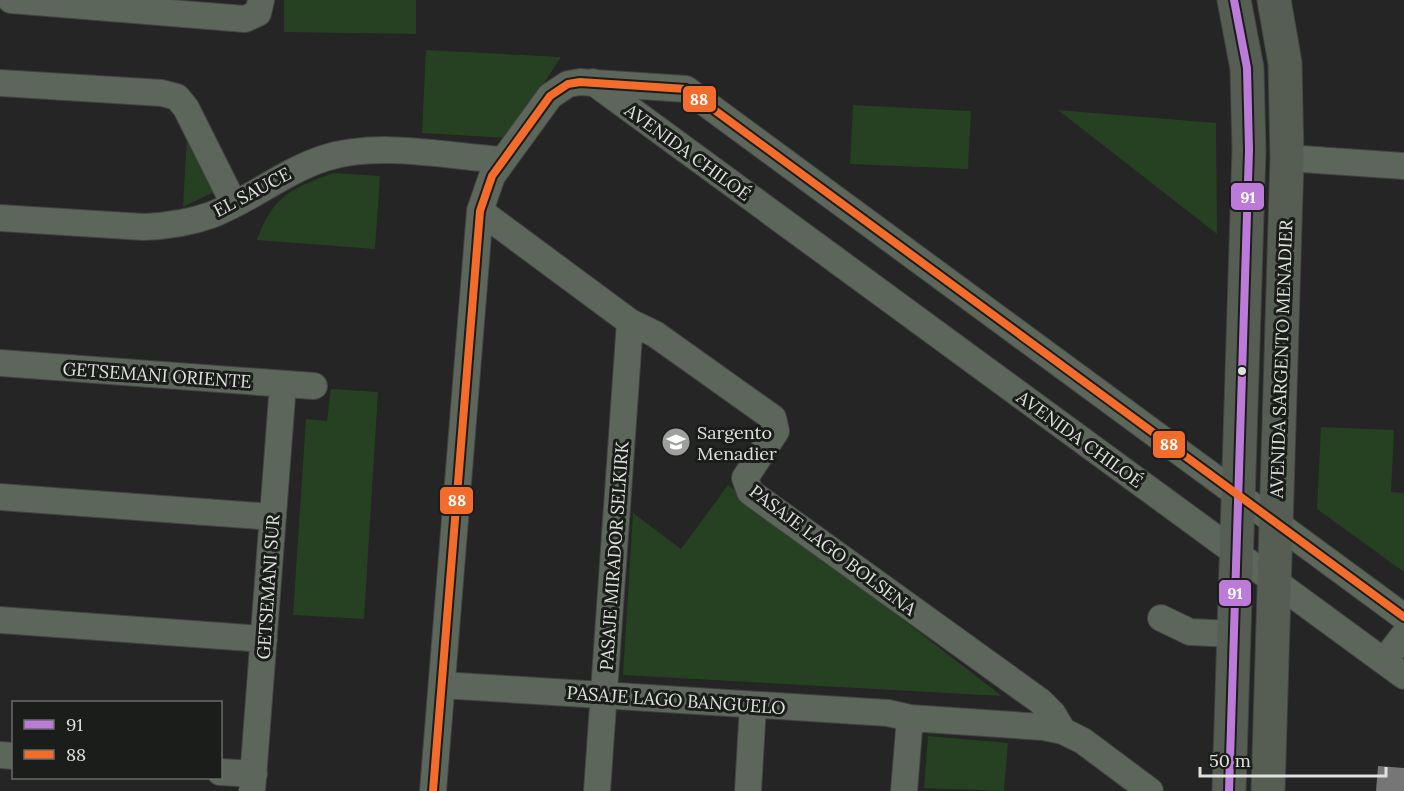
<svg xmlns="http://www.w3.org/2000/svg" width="1404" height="791" font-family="Lora,serif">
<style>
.green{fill:#254121}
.building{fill:#757675}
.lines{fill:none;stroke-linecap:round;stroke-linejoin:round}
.street-casing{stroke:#424342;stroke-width:28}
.secondary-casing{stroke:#424342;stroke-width:35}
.street{stroke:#5c665b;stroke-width:26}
.secondary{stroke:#565e54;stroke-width:33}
.bus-1-casing{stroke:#1a1d19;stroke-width:12}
.bus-2-casing{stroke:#1a1d19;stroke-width:12}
.bus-1{stroke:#bd7bd9;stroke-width:8}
.bus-2{stroke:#f36c2b;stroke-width:8}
.bus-dot{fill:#e0e2df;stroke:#1a1d19;stroke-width:2}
.labels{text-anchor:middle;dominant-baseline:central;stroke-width:6;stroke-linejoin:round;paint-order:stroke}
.street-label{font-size:18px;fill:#e0e2df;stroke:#1a1d19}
.poi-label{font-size:18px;fill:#e0e2df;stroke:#1a1d19;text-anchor:start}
.line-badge{stroke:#1a1d19;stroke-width:2}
.badge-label{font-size:16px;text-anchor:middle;font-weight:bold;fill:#fff}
</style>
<rect width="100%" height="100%" fill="#242524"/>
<!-- green -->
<path class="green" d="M284,0H416V34L284,32Z
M426,50L561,57L508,138L422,133Z
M853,105L971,111L968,169L850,164Z
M1058,110L1216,123L1217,234Z
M187,136L216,191L183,207Z
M334,173L380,176L375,249L257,240C273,195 292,188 334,173Z
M331,389L378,392L364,619L293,615L306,419L327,421Z
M1321,427L1394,430L1391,492L1404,493V572L1317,509Z
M728,485L1002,696L623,675L633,513L681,549Z
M928,736L1008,743L1004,791L924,788Z"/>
<!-- building -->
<path class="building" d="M1378,766L1404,768V791H1376Z"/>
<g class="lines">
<!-- street casing -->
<g class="street-casing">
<path id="street" d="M11,0L245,19L258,13L261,0
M593,82L1404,676
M0,83L162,93L177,97L186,108L234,204
M1287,158L1404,166
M480,211L630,322L655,334L773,418L776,431L745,478L750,492L1040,701L1053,714L1063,731
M0,218L144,227C167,226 189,223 211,215C251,200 284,171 325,158C378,141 447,156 502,160
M0,363L314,386
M0,497L273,517
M1161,618L1190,632L1234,634
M0,620L264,639
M1384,661L1404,635
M442,685L888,713L910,718L1043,727L1063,731L1083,741L1150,791
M0,755L14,756
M220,772L254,774
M252,791L283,384
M433,791L480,211L492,176L550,96L568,84L580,82L686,89L1404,617
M597,791L630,322
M748,791L753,705
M904,791L910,718"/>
</g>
<!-- secondary casing -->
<g class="secondary-casing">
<path id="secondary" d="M1229,791L1249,150L1247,68L1234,0
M1268,791L1287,158L1285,63L1274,0"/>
</g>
<!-- street -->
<use href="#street" class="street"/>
<!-- secondary -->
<use href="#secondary" class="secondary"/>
<!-- bus-1 casing -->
<g class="bus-1-casing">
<path id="bus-1" d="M1229,791L1249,150L1247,68L1234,0"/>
</g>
<!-- bus-2 casing -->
<g class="bus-2-casing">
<path id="bus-2" d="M433,791L480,211L492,176L550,96L568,84L580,82L686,89L1404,617"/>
</g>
<!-- bus-1 -->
<use href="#bus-1" class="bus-1"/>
<!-- bus-2 -->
<use href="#bus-2" class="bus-2"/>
</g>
<!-- icons -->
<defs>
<g id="school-disc" transform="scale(1.5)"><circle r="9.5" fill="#9ea09e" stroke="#1a1d19"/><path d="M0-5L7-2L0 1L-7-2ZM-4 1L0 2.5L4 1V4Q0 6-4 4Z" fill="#fff"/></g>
</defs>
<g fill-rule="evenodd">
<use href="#school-disc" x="676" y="442"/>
</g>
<!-- markers -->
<circle class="bus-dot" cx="1242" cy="371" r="5"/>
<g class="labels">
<!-- street labels -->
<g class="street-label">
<text transform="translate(688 152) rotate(36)">AVENIDA CHILOÉ</text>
<text transform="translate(252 192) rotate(-28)">EL SAUCE</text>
<text transform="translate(1281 359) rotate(-88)">AVENIDA SARGENTO MENADIER</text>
<text transform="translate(157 375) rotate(4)">GETSEMANI ORIENTE</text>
<text transform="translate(1080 439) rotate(36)">AVENIDA CHILOÉ</text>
<text transform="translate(833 550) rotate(37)">PASAJE LAGO BOLSENA</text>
<text transform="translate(614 556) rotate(-86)">PASAJE MIRADOR SELKIRK</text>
<text transform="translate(268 587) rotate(-86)">GETSEMANI SUR</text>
<text transform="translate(676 700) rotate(4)">PASAJE LAGO BANGUELO</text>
</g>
<!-- poi labels -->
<g class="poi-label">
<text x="697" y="432">Sargento<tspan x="697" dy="21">Menadier</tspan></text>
</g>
</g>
<g class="line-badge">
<rect x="682" y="85" width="35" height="28" rx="6" fill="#f36c2b"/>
<rect x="1230" y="182" width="35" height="29" rx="6" fill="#bd7bd9"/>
<rect x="1152" y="430" width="34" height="29" rx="6" fill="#f36c2b"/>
<rect x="439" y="486" width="35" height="29" rx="6" fill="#f36c2b"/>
<rect x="1218" y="579" width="34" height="28" rx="6" fill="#bd7bd9"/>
</g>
<g class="badge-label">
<text x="699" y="105">88</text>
<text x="1248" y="203">91</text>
<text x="1169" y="450">88</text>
<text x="457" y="506">88</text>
<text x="1235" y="599">91</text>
</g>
<!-- legend -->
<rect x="12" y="701" width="210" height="78" fill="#1a1d19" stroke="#696c68" stroke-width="1.5"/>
<rect x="24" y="720" width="30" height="9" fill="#bd7bd9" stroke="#696c68" stroke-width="1.5"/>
<text x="66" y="731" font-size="18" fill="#e0e2df">91</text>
<rect x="24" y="750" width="30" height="9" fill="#f36c2b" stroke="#696c68" stroke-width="1.5"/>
<text x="66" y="761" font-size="18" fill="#e0e2df">88</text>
<!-- scale -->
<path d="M1200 767v9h186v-9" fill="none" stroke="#e0e2df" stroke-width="3"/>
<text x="1209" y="767" font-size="18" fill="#e0e2df" stroke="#1a1d19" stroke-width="4.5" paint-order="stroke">50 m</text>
</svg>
